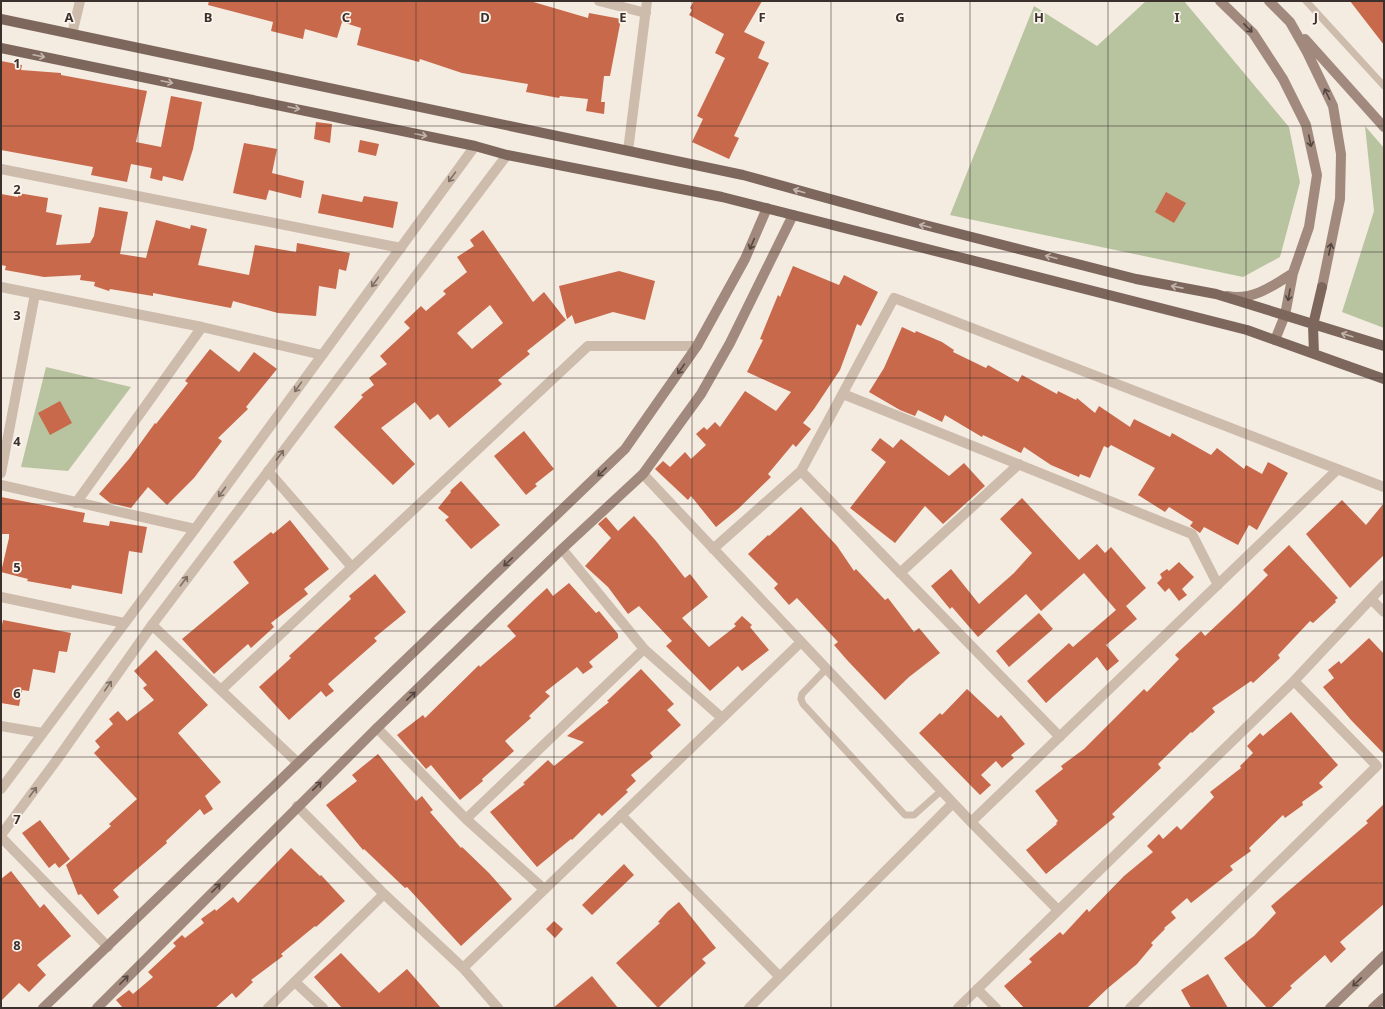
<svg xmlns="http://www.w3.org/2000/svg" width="1385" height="1009" font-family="'Noto Sans',sans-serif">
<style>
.green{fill:#b8c4a0}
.building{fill:#c8694b;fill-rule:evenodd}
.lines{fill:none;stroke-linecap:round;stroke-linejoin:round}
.service{stroke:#cdbbac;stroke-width:7}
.minor{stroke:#cdbbac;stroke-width:10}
.tertiary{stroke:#cdbbac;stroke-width:10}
.secondary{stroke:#a18a7d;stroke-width:10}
.primary{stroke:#7d675c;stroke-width:10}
.oneway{stroke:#544640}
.oneway2{stroke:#c2b5ac}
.oneway3{stroke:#7d6f65}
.grid{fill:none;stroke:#3b302b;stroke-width:1;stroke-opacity:0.55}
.grid-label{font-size:13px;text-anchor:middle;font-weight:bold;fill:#3b302b;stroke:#fbf5ee;stroke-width:3.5;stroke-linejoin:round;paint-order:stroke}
</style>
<rect width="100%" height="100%" fill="#f4ebe1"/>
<!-- green -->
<path class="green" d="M1146,1H1184L1289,127L1300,182L1280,257L1243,277L950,215L1034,6L1097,46Z
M1365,126L1384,148V328L1342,312L1374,211Z
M46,367L131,387L68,471L21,467Z"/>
<!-- building -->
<path class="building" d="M209,1H530L588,18L589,13L621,19L610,76H604L601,102H605L604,114L586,111L588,99L560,96L559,98L526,92L528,84L462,73L420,59L419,62L357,45L361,28L342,22L337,38L305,29L303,39L271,31L273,22L208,5Z
M694,1H762L744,32L765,42L758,58L769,63L734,136L739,138L729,159L692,142L703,119L697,116L725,58L715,53L724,34L689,15L692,10L690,8Z
M1350,1H1384V45Z
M1,61L22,65L21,70L61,73V75L147,91L136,142L161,147L171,96L202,102L193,149L183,181L163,176L162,181L150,178L152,168L131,164L127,182L91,175L93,167L1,150Z
M316,122L332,124L330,143L314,139Z
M360,140L379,144L376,156L358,152Z
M244,143L277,149L272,173L304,181L301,198L269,190L266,200L233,193Z
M1166,192L1186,203L1174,223L1155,212Z
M18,193L48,198L46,212L62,215L56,245L90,243L94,236L99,207L128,212L120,254L146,258L156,220L190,229L191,225L207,229L198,265L249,275L255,245L296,252L297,243L350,253L346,271L339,269L336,289L319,286L316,316L278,313L233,301L231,308L153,293V296L110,289L109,291L94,286L95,282L80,280L81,275L44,277L5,270L6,266L1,265V194L18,197Z
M322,194L362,202L364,196L398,202L393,228L318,213Z
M483,230L533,302L544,292L566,320L527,351L530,354L498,380L502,384L449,428L438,414L430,420L415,402L381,428L415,464L393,485L334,427L363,397L361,395L374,385L369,378L387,364L380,356L410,328L404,322L421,306L426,311L446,294L443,291L467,272L457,257L474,246L470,240ZM490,305L503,323L472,349L457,333Z
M793,266L839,285L844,275L878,292L861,326L857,324L840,370L814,409L803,423L811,429L796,447L793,444L768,474L771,477L738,509L716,527L691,496L688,500L655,469L663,461L670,467L685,452L691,459L706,445L696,434L704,427L707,430L715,422L720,427L745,391L776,411L791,392L747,372L763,340L760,339L778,295L780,297Z
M619,271L655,281L645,320L613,312L575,324L572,315L567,319L559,286Z
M902,327L915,333L916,331L942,342L954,350L953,352L986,368L988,365L1018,382L1022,375L1057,394L1058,391L1076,400L1077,398L1095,413L1099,406L1130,427L1134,419L1170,437L1172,433L1211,455L1217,448L1244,469L1246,465L1262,474L1268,462L1288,473L1257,530L1249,525L1238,545L1204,527L1200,533L1190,526L1193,522L1169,507L1165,512L1138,495L1155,468L1111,445L1108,448L1104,446L1090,478L1080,474L1079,477L1051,465L1024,447L1021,453L983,435L982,437L945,415L942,422L918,410L915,416L900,410L869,392L884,368Z
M210,349L239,372L254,352L277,369L246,407L248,409L218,438L222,441L194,478L167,505L148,487L131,508L110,503L99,494L129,459L155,423L156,424L188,383L185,381Z
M60,401L72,423L50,435L38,413Z
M524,431L554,469L535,484L537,486L526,495L494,456Z
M880,438L893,448L901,439L949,476L964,463L985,486L943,524L925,506L895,543L850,508L886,462L871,450Z
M461,481L500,525L471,549L445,520L449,517L438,508L451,492L450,491Z
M1,497L85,513L83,522L109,526L110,521L147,527L142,553L129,551L122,594L72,585L71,589L27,581L28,579L1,572L9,538V534H1Z
M1022,498L1079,560L1097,544L1105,553L1111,547L1146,588L1126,606L1137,619L1106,645L1119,661L1107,671L1097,657L1046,703L1027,681L1069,643L1073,647L1116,610L1084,573L1041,611L1026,594L978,637L952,607L950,609L931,586L951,569L979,604L1014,573L1032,553L1000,519Z
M1342,500L1366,525L1384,503V555L1350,588L1306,534Z
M801,507L837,546L854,571L856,569L885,600L888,598L914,632L919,628L940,653L909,677L885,700L847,660L834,645L838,642L797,598L789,605L774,588L778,584L748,554L768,535L769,536Z
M634,516L656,541L685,578L690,574L708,597L682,618L709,647L736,626L734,624L742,616L752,625L750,627L769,650L742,671L738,666L710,691L666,646L672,641L639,606L628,614L608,587L585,566L611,538L598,524L606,517L618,531Z
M290,520L329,569L304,589L308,594L271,623L274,627L251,648L248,644L214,674L182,639L249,583L233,562L271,532L273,534Z
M1289,545L1338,598L1335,600L1336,602L1313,623L1310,621L1278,655L1280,658L1253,683L1251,681L1212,708L1215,712L1192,733L1191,732L1158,764L1161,768L1112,814L1115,817L1046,874L1026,850L1057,824L1056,823L1058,821L1035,791L1063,769L1061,766L1084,749L1144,689L1147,692L1179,659L1175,655L1201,631L1205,636L1237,606L1268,575L1263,570Z
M1179,562L1194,577L1182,589L1187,595L1179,601L1169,588L1165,592L1157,583L1162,578L1160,574L1167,569L1169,571Z
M375,574L406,612L374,638L377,641L328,684L334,691L326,697L321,691L289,720L259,687L291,658L289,656L351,599L349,596Z
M569,583L596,613L599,611L618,634V638L589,662L593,667L583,674L577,667L545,692L550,696L529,716L531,718L505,741L514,751L482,779L483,781L460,800L431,765L426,769L397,735L423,715L425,718L479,665L480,667L516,636L507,626L536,598L547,588L553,596Z
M1039,613L1053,629L1009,667L996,651Z
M3,620L71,633L67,652L59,651L55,673L33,669L29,691L22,690L19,706L1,703V630Z
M1369,638L1384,654V754L1351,720L1323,687L1334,678L1328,670L1339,661L1341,664Z
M156,650L208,705L178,733L221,782L205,796L213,809L204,815L200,809L166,841L167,843L113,890L119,897L98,915L81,894L78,895L66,865L111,826L109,824L137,799L94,753L100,747L95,741L113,724L109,719L118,711L127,721L154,700L143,688L147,685L134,671Z
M641,669L674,704L667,710L681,725L650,753L653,757L631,775L636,781L626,790L628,792L602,816L599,813L572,840L571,839L537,867L490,812L525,784L523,783L548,760L554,766L584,742L567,736L609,702L607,701Z
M967,689L998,718L1001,715L1025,744L1011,755L1014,758L1002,768L996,761L981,775L991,785L980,795L919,733L940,713L942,715Z
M1291,712L1338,765L1319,783L1323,787L1302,802L1303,805L1285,818L1283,815L1249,848L1251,851L1230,866L1233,870L1191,903L1187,898L1171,912L1176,918L1164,928L1165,929L1151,943L1153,945L1137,964L1108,988L1087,1008H1024L1004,986L1032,962L1029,959L1060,932L1063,935L1087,909L1089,912L1124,876L1153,852L1147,846L1159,834L1163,839L1177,826L1181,830L1214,797L1210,792L1241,768L1240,766L1253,753L1247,746L1260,733L1263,736Z
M378,754L416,801L422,796L433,810L430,812L461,848L462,847L489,873L512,899L461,946L407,887L405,888L364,849L363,850L326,805L357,781L352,775Z
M1384,804V904L1340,942L1346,949L1331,963L1325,955L1290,986L1292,988L1271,1008H1267L1241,979L1224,958L1254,936L1276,913L1271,906L1368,823L1366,821Z
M40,820L70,859L59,868L55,863L49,868L22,833Z
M291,848L320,876L321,875L345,901L316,927L315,926L281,954L283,956L251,980L253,982L236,998L232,993L215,1008H123L116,1000L129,990L133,994L153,977L148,972L176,946L173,943L182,935L185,938L204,923L201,919L215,909L216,911L233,897L238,903Z
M624,864L634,875L592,915L582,905Z
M11,871L40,908L44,904L71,936L37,965L46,975L29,992L19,983L1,1001V879Z
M679,902L716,948L702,959L706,963L658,1008L616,963L660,923L658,922L668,911Z
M554,921L563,929L555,938L546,929Z
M341,953L379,993L407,969L441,1008H342L314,977Z
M1208,974L1228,1008H1191L1181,990Z
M592,976L618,1008H553Z"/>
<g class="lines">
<!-- service -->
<path class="service" d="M1306,1L1384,86
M826,669L802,694L801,699L803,704L905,815H914L941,791"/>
<!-- minor -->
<path class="minor" d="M599,1L646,13
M72,34L80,1
M628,151L647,1
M1,169L401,248
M1,287L202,327L322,355
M843,394L1192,534L1218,585
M268,471L351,566
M801,471L1060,737
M1,473L35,294
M643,474L971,822L1058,910
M1,485L195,529
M76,503L202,327
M562,549L644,649L722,718
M713,549L801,471L894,298L1384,487
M900,573L1019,464
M1,597L124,623
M1371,599L1384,612
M152,625L298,763
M221,690L588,346H697
M1,726L42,733
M377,728L466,819L544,889
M297,806L384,894L463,968L498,1008
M621,815L779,976
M466,819L644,649
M971,822L1338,469
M1,837L108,947
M463,968L801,642
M295,982L323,1008
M977,989L996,1008
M268,1008L384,894
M749,1008L953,803
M958,1008L1294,681L1384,585
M1130,1008L1377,766L1294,681"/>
<!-- tertiary -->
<path class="tertiary" d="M1,789L195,529L475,146
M1,835L56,761L152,625L507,155"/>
<!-- secondary -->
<path class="secondary" d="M1220,1L1253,33L1283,79L1306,125L1317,175L1309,227L1293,273L1285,315L1275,340
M1269,1L1290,22L1307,52L1333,106L1341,154L1340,199L1322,287
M1305,39L1384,127
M1227,296C1252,301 1273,286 1293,273
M43,1008L625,449L697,346L745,259L767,208
M97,1008L377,728L562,549L643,474L701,394L730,343L793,215
M1330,1008L1384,956
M1373,1008L1384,998"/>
<!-- primary -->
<path class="primary" d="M1,19L743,175L921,224L1136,279L1216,294L1384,346
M1,48L475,146L507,155L722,197L1247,330L1384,379
M1314,354L1313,325L1322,287"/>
</g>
<!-- one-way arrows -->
<defs><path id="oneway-shaft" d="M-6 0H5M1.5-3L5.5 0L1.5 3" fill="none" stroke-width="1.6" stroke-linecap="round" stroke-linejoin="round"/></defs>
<g class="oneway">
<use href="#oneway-shaft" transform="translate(1248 28) rotate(45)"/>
<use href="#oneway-shaft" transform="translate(1327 94) rotate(-116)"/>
<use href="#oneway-shaft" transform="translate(1310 141) rotate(78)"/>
<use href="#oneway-shaft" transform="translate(752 244) rotate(113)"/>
<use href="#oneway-shaft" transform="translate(1330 249) rotate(-78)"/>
<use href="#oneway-shaft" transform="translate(1289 295) rotate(100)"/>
<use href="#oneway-shaft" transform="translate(681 369) rotate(125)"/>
<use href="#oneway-shaft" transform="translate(602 472) rotate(136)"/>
<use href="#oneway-shaft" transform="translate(508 562) rotate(136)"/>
<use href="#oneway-shaft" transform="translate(411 696) rotate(-44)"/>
<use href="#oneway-shaft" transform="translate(317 786) rotate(-44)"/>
<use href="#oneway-shaft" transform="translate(216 888) rotate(-45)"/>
<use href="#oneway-shaft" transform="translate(124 980) rotate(-45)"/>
<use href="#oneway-shaft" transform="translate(1357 982) rotate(136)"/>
</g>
<g class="oneway2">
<use href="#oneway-shaft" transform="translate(39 56) rotate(12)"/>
<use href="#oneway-shaft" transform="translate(167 82) rotate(12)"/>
<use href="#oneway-shaft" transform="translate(294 108) rotate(12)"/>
<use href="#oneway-shaft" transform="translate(421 135) rotate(12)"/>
<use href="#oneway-shaft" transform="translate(799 191) rotate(-164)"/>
<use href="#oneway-shaft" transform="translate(925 226) rotate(-166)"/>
<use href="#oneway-shaft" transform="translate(1051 257) rotate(-166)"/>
<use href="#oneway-shaft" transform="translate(1177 287) rotate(-169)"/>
<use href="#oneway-shaft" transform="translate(1347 335) rotate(-163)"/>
</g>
<g class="oneway3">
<use href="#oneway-shaft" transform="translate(452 177) rotate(126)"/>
<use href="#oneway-shaft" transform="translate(375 282) rotate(126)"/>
<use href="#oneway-shaft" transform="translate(298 387) rotate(126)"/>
<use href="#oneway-shaft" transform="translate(280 455) rotate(-53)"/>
<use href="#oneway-shaft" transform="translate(222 492) rotate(126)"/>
<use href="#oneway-shaft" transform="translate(184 581) rotate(-53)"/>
<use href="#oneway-shaft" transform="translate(108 686) rotate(-55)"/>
<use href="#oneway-shaft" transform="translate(33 792) rotate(-53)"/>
</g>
<!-- grid -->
<path class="grid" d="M138,1V1008M277,1V1008M416,1V1008M554,1V1008M692,1V1008M831,1V1008M970,1V1008M1108,1V1008M1246,1V1008M1,126H1384M1,252H1384M1,378H1384M1,504H1384M1,631H1384M1,757H1384M1,883H1384"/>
<g class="grid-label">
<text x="69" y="22">A</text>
<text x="208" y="22">B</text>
<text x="346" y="22">C</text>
<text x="485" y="22">D</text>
<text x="623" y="22">E</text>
<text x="762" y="22">F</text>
<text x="900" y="22">G</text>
<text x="1039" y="22">H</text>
<text x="1177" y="22">I</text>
<text x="1316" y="22">J</text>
<text x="17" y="68">1</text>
<text x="17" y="194">2</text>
<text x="17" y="320">3</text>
<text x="17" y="446">4</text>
<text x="17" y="572">5</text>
<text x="17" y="698">6</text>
<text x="17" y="824">7</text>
<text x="17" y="950">8</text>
</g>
<!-- border -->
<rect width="1385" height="1009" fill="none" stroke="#3b302b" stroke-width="4"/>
</svg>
